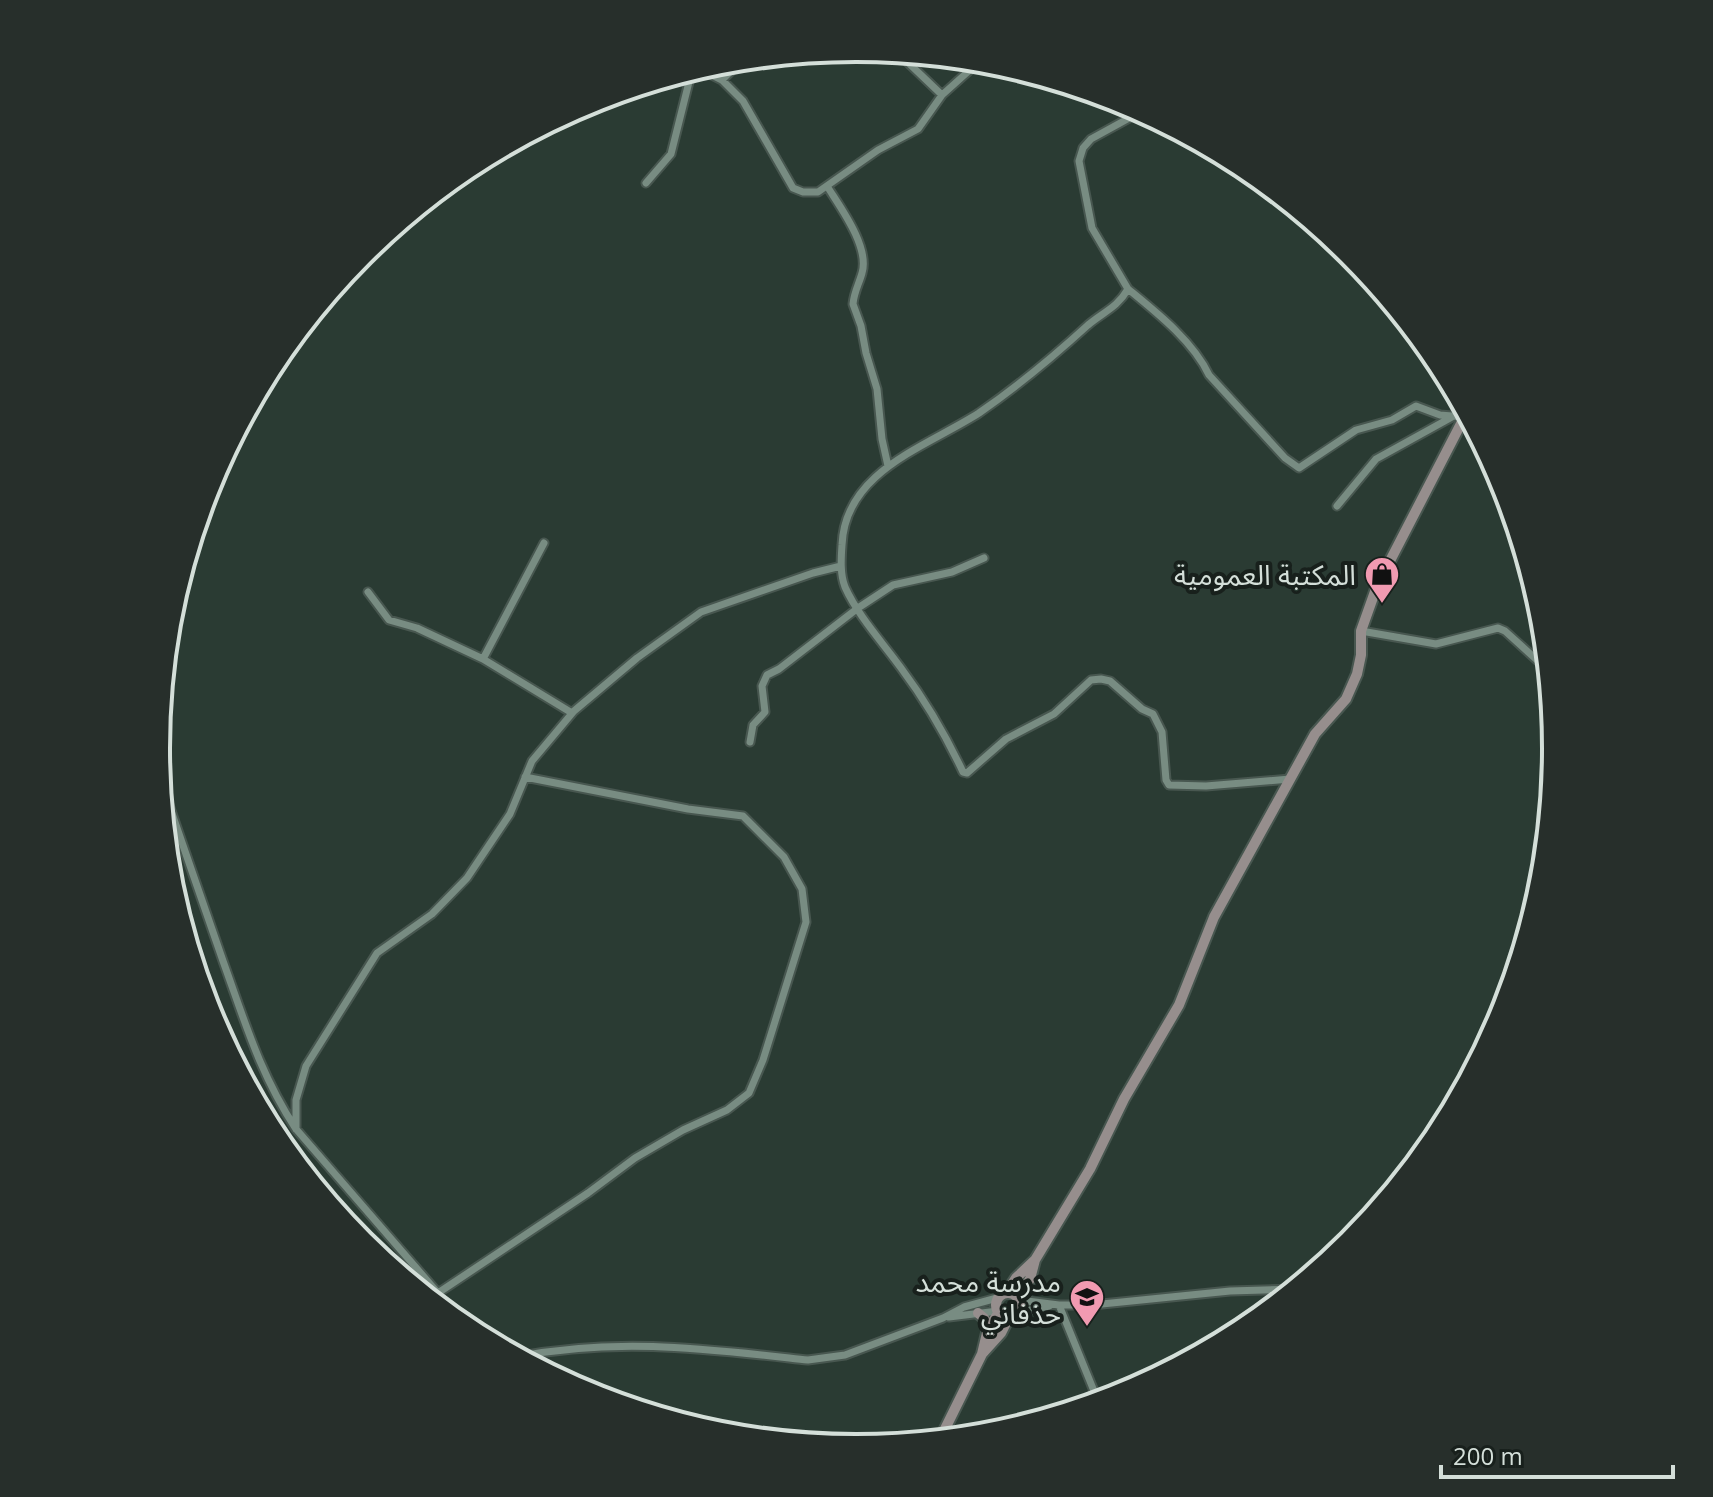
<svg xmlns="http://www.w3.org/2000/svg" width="1713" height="1497" font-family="'Open Sans','Noto Sans Arabic',sans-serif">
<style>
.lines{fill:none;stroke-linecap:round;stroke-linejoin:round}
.street-casing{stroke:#485750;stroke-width:11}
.secondary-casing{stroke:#485750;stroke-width:14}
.street{stroke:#788c82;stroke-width:7}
.secondary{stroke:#968e8d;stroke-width:10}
.labels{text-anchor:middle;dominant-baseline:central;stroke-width:8;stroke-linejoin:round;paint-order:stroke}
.poi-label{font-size:28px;fill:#d4dfd9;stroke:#18201c;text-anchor:end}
.rim{fill:none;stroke:#d4dfd9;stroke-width:4}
</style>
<rect width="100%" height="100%" fill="#2a3b33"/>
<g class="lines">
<!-- street casing -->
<g class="street-casing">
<path id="street" d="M897,52L942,95
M698,68L722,80L743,101L793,188L803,192H818L878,150L918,129L942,95L981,60
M722,80L743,59
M1142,111L1091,139L1083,148L1079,161L1092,228L1128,289C1117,308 1103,312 1088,325C1053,357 1018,386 979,413C926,447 845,471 842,545C841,559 840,574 845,587C858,616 883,643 901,668C925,700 946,736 963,772L967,773L1006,739L1054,714L1091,680L1101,679L1110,681L1142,709L1153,714L1162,732L1166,780L1169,785L1206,786L1290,779
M646,183L671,154L692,70
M827,186C840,207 870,247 862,273C859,284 854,292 853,304L861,326L866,353L877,389L882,439L888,466
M1128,289C1156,312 1193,341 1209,375L1285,458L1299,468L1356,430L1392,420L1416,406L1440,415L1464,417
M1463,419L1474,425
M1337,506L1376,459L1452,417
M368,592L389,620L417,628L483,659L572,713
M1361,631L1436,644L1498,628L1505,631L1549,671
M483,659L544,543
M750,742L753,725L765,712L762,686L767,675L779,669L858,608L893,585L952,572L984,558
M159,776C180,838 202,899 223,961C245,1022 260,1074 296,1129L438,1293L456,1322
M296,1129V1100L306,1066L377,953L432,914L467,878L510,814L532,761L574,711L637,658L701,612L813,573L841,566
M438,1293L588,1193L635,1158L683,1130L727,1110L749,1093L763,1060L806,922L802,889L784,857L743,816L688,809L525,777
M1019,1300L1059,1305H1092L1230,1291L1297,1289
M1059,1305L1096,1396L1101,1403
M1017,1313L1049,1306
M949,1317L998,1311
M516,1357C617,1337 707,1349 808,1360L845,1355L943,1318L964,1307L997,1298"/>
</g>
<!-- secondary casing -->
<g class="secondary-casing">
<path id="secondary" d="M1007,1292L1016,1278L1035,1260
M996 1305a12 12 0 1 1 24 0a12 12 0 1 1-24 0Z
M1018,1298L1030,1279L1035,1260L1090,1169L1124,1099L1179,1005L1214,917L1315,734L1346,699L1357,674L1361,655V631L1377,586L1467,412
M978,1313L984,1318L988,1329
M982,1354L1001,1333L1009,1317
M939,1441L982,1354L988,1329L999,1312"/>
</g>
<!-- street -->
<use href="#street" class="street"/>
<!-- secondary -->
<use href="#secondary" class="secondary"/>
</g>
<!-- icons -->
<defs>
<g id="shop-pin" transform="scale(1.8)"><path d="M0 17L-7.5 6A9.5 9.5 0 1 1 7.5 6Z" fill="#f19ab1" stroke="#18201c"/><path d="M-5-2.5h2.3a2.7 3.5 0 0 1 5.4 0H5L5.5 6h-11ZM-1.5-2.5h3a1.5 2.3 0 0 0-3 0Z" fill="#111"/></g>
<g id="school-pin" transform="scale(1.8)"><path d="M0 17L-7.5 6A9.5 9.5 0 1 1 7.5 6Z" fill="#f19ab1" stroke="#18201c"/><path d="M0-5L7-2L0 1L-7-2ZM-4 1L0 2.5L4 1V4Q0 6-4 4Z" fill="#111"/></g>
</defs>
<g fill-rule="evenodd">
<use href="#shop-pin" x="1382" y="574"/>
<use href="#school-pin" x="1087" y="1297"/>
</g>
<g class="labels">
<!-- poi labels -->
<g class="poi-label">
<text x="1356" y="574">المكتبة العمومية</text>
<text x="1061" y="1281">مدرسة محمد<tspan x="1061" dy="32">حذفاني</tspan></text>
</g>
</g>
<!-- crop -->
<path d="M0 0H1713V1497H0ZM170 748a686 686 0 1 1 1372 0a686 686 0 1 1-1372 0Z" fill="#272f2b" fill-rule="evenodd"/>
<path class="rim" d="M170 748a686 686 0 1 1 1372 0a686 686 0 1 1-1372 0Z"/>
<!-- scale -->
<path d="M1441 1465v12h232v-12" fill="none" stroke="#d4dfd9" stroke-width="4"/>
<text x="1453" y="1465" font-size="24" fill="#d4dfd9" stroke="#18201c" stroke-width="6" paint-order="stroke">200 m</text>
</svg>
